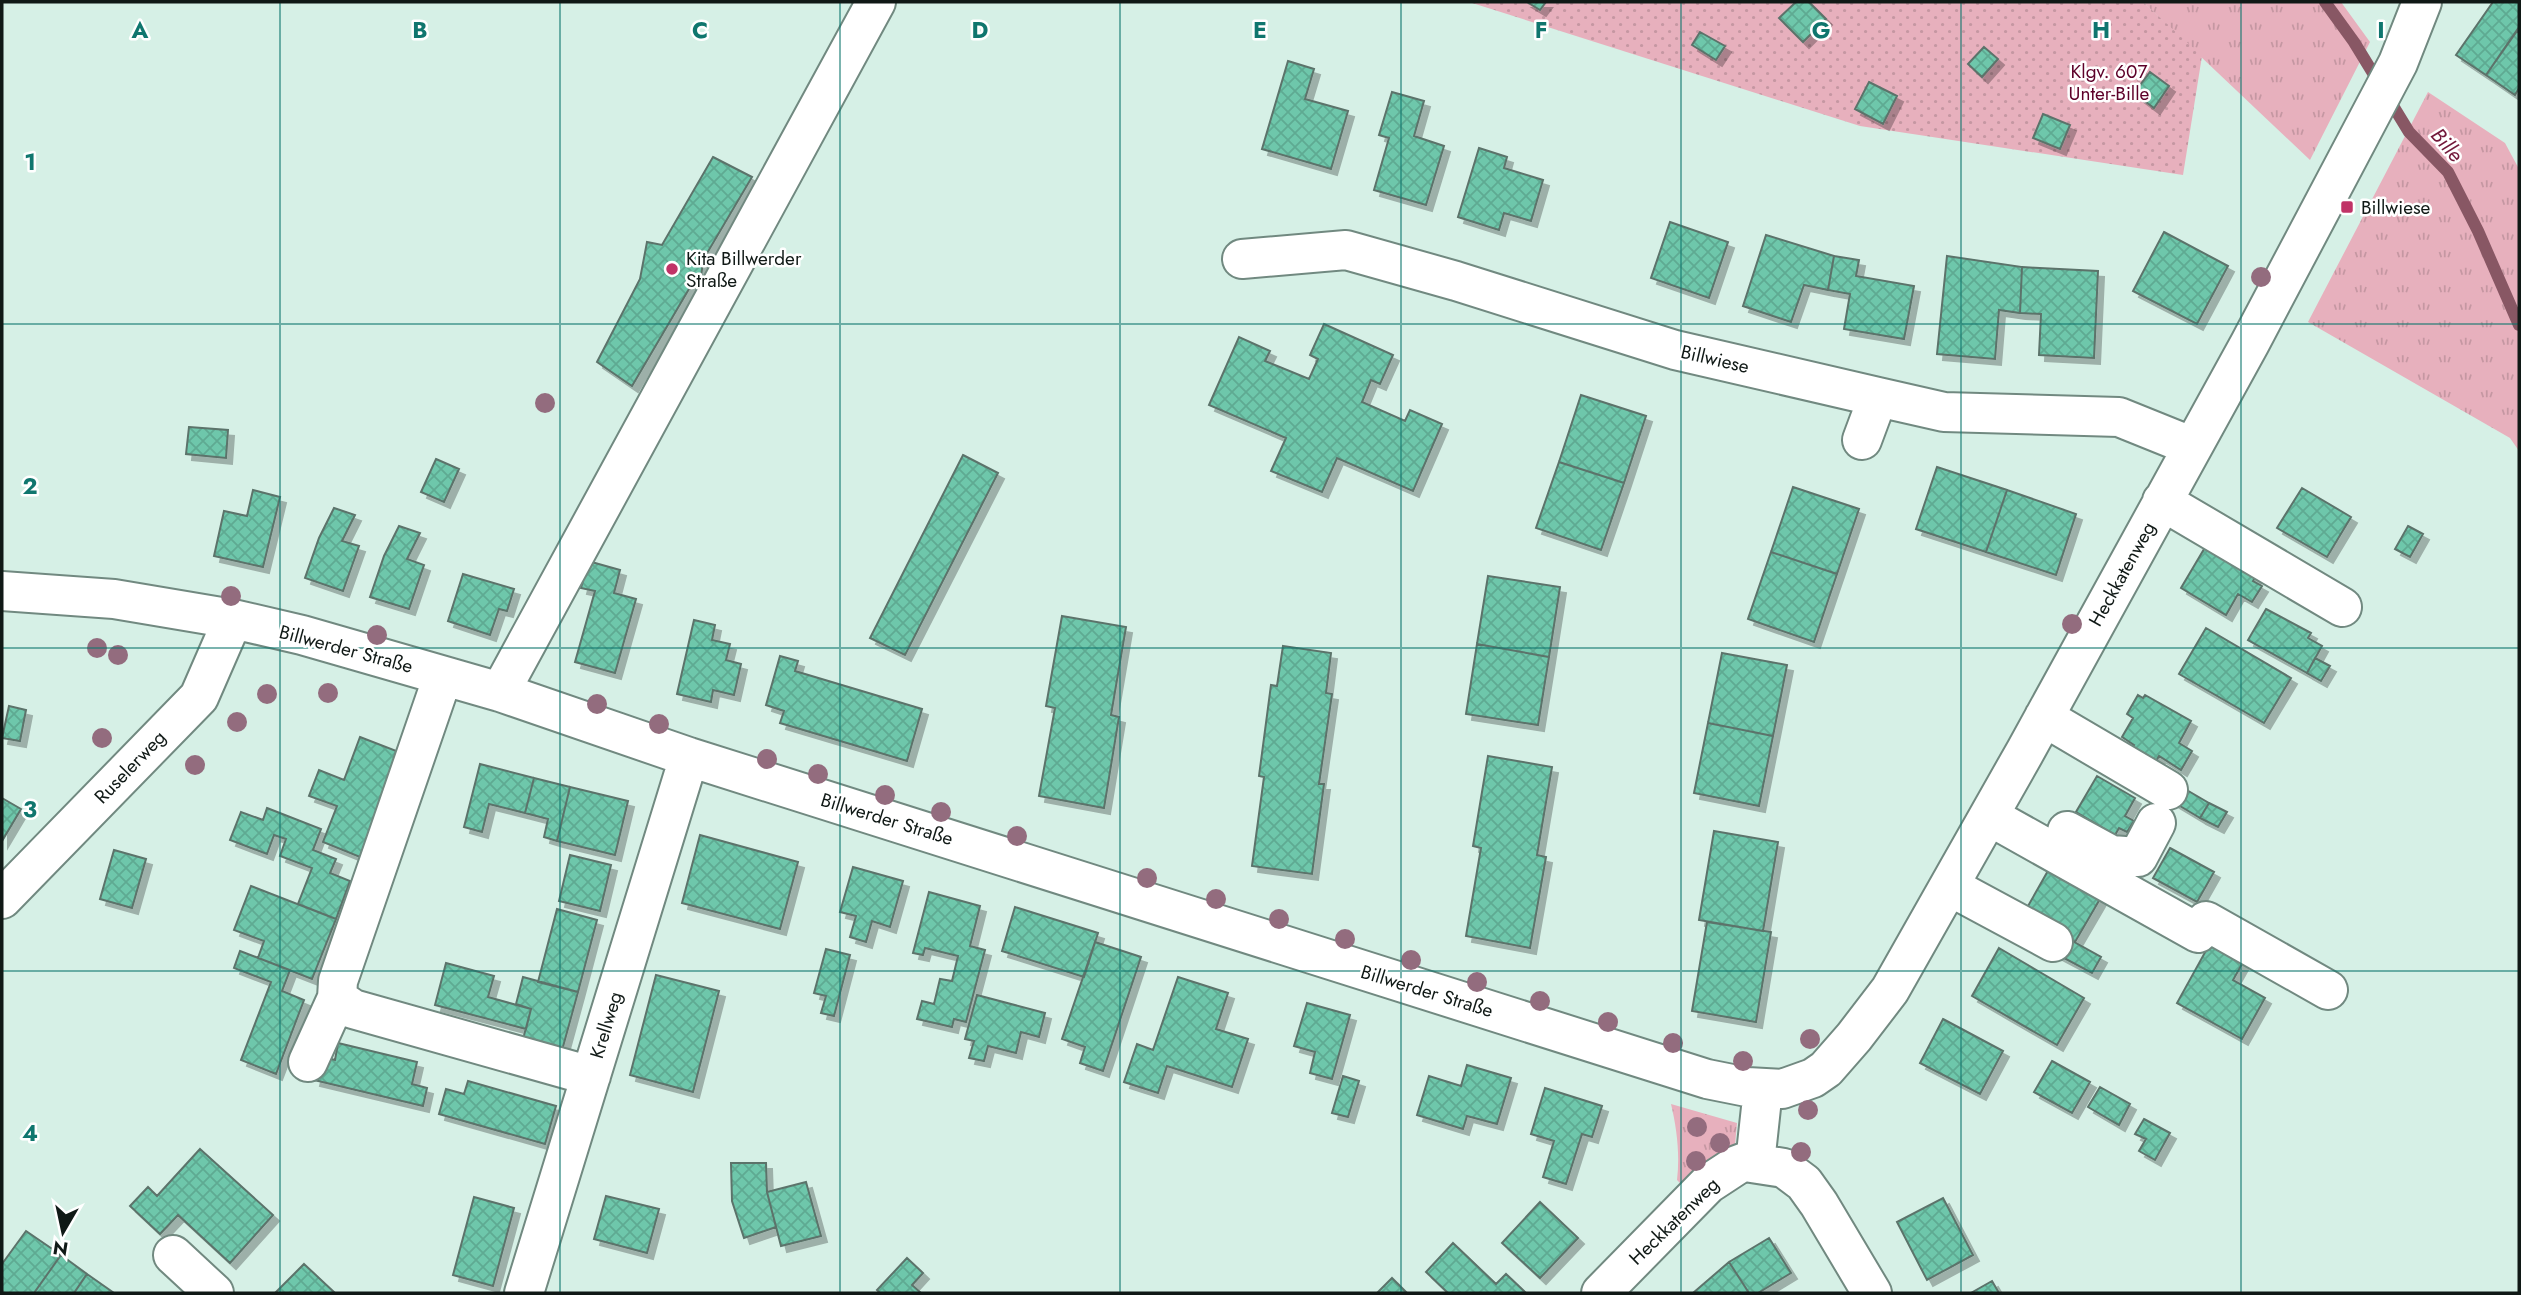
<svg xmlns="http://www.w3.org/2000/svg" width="2521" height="1295" font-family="Jost,sans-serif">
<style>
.grass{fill:url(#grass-tufts)}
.garden{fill:url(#garden-dots)}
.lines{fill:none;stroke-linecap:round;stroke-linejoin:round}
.stream{stroke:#885764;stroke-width:12}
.building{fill:url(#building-cross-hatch);stroke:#5c736b;stroke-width:2;filter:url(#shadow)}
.minor-casing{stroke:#718980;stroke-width:42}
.minor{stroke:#fff;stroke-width:38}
.tree{fill:#936c7e}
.grid{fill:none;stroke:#0f766e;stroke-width:2;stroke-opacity:0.55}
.poi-dot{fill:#c03367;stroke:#fff;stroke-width:2.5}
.labels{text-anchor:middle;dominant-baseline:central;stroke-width:5;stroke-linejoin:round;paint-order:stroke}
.park-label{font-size:19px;fill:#5d0029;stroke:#fff}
.poi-label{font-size:19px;fill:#101916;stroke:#fff;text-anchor:start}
.street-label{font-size:19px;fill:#101916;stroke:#fff}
.water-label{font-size:21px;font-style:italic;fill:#72183a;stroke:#fff}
.grid-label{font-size:23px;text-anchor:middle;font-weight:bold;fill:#0f766e;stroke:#fff;stroke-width:5;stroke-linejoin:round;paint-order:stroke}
</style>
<defs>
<pattern id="grass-tufts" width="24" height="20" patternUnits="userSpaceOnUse" patternTransform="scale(1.75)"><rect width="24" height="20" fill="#e7b0bd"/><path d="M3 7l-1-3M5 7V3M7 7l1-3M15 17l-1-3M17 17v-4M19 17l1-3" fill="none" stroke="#c597a2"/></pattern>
<pattern id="garden-dots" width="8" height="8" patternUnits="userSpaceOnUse" patternTransform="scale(1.75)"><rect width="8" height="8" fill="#e7b0bd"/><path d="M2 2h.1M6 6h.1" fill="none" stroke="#c597a2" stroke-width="1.8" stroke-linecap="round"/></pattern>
<pattern id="building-cross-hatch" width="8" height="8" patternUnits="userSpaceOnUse" patternTransform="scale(1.75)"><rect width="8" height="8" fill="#6ec7ab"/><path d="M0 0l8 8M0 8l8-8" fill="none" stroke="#5eaa92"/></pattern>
<filter id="shadow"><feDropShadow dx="6" dy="6" stdDeviation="0" flood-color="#0004"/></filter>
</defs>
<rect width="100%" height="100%" fill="#d6f0e6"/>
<!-- grass -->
<path class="grass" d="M2143,2H2341L2370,42L2310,160Z
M2428,92L2505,143L2519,169V451L2510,438L2308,322Z
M1671,1104L1737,1123L1735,1145L1683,1186L1677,1180C1680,1155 1677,1129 1671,1104Z"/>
<!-- garden -->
<path class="garden" d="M1469,2H2143L2202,56L2183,175L1860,126Z"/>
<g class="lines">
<!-- stream -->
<path class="stream" d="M2325,2L2354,42L2409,132L2448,172L2478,231L2519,325"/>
</g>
<!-- building -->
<path class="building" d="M1527,2H1546L1540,10Z
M1796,2H1809L1826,19L1803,42L1779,18Z
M2493,2H2519V27L2486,75L2456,55Z
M2517,31L2519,33V88L2515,95L2486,75Z
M1700,32L1725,46L1716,60L1692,45Z
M1984,47L1998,59L1982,77L1968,64Z
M1288,61L1314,69L1305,99L1348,111L1331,169L1262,149Z
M2150,72L2169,86L2154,108L2134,93Z
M1869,82L1897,96L1883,124L1855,109Z
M1392,92L1424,101L1414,136L1444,146L1426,205L1374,190L1389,138L1379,135Z
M2043,114L2070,125L2060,149L2033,138Z
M1479,148L1507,157L1504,168L1543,180L1531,221L1504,213L1499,230L1458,217Z
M713,157L752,177L703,260L700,287L689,289L632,386L597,362L640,279L647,242L662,245Z
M1670,222L1728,242L1709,298L1651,278Z
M2164,232L2228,266L2197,324L2133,291Z
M1766,235L1834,256L1828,290L1804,285L1791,322L1743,306Z
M1834,256L1859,260L1856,276L1914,286L1904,339L1844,329L1850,294L1828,290Z
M1947,256L2022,267L2020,313L1999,310L1995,359L1937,354Z
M2022,267L2098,271L2094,358L2039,355L2041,314L2020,313Z
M1324,324L1393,355L1380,384L1371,380L1362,402L1405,421L1410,410L1442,424L1413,491L1337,458L1322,492L1271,471L1286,438L1209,405L1239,337L1270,351L1265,361L1309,379L1318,359L1310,355Z
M1581,395L1646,416L1624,483L1559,462Z
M189,427L228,430L226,458L186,454Z
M963,455L998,473L905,655L870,638Z
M436,459L459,469L444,502L421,492Z
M1559,462L1624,483L1601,550L1536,528Z
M1937,467L2007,490L1986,552L1916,529Z
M1793,487L1859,509L1837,574L1771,552Z
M2302,488L2351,517L2327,557L2277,528Z
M253,490L280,497L263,567L214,556L224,511L247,516Z
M2007,490L2076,514L2056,575L1986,552Z
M334,508L355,515L342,541L359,546L343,591L305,578L319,538Z
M399,526L420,533L407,559L424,565L409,609L370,597L384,556Z
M2408,526L2423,534L2410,557L2395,549Z
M2207,544L2260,569L2253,581L2262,586L2252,602L2238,594L2226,615L2181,588Z
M1771,552L1837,574L1814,642L1748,619Z
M588,561L620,570L614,593L636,599L615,673L575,662L595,591L581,588Z
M463,574L514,589L507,611L499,609L490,635L448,621Z
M1488,576L1560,587L1549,657L1477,644Z
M2266,609L2311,633L2308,638L2322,646L2307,673L2248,640Z
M1062,616L1126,627L1111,715L1119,717L1104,808L1039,796L1055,708L1046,706Z
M694,620L715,625L712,640L730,644L726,660L741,664L734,695L713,690L711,702L677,694Z
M2206,628L2291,678L2264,723L2179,674Z
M1477,644L1549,657L1538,725L1466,714Z
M1283,646L1331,653L1326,693L1332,694L1319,784H1324L1312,874L1252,866L1264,777L1259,776L1271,685L1277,686Z
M1722,653L1787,665L1773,736L1708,723Z
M780,656L798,661L795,671L922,709L907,761L780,723L784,711L766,705Z
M2315,658L2330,666L2321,681L2307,673Z
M2138,695L2143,698L2145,695L2191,721L2179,743L2192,751L2181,770L2159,756L2154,765L2130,751L2134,745L2122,737L2133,718L2127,714Z
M9,706L26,710L20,741L2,738Z
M1708,723L1773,736L1759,806L1694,793Z
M360,737L399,752L360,857L323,842L337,806L309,796L319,770L344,780Z
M1488,756L1552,767L1537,855L1546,857L1530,948L1466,936L1481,848L1473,846Z
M480,764L534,778L525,813L489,804L482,832L464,827Z
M2097,776L2135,798L2125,816L2134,821L2127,832L2119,828L2115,835L2076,812Z
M534,778L570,787L557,841L544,837L548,819L525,813Z
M2173,782L2209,803L2200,818L2165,797Z
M570,787L628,801L615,855L557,841Z
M2,798L21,809L2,841Z
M2209,803L2227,812L2218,827L2200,818Z
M267,808L321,829L313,850L336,859L330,873L350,881L336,919L298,904L312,868L280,856L286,839L274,835L267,854L230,840L241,812L263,820Z
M1714,831L1778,842L1763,931L1699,920Z
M700,835L798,862L780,929L682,903Z
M2170,848L2214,872L2197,902L2153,878Z
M114,850L146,859L132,908L100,899Z
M570,855L611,865L600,911L559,901Z
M2053,862L2104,892L2075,942L2024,913Z
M853,867L903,881L890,927L872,921L866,942L850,937L856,916L840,912Z
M251,886L336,919L312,979L258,958L264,941L234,930Z
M929,892L980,906L970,946L985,950L966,1022L954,1019L952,1027L917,1019L922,1001L934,1004L940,979L952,981L958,956L925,948L923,955L913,953Z
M1015,907L1098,933L1084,977L1002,951Z
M557,909L597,920L578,992L538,982Z
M1707,922L1771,932L1756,1022L1692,1011Z
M2058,933L2101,957L2092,973L2049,950Z
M2214,936L2247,955L2233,980L2265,998L2242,1039L2177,1003Z
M1095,942L1141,957L1103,1071L1080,1063L1085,1047L1062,1039Z
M1999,948L2084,998L2057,1045L1972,996Z
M826,949L850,955L834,1016L821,1013L826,996L814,993Z
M240,951L290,970L282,991L304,1000L276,1074L241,1060L271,982L234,968Z
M446,963L494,976L488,997L531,1009L526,1029L435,1005Z
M656,975L719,991L693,1092L630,1075Z
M523,977L578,992L561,1054L522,1043L531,1009L516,1004Z
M1178,977L1228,993L1216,1029L1248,1039L1232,1087L1167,1066L1158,1093L1124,1082L1137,1044L1153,1050Z
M977,995L1045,1013L1039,1037L1021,1032L1016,1053L988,1046L984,1061L969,1058L974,1041L965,1039Z
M1307,1003L1350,1015L1332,1079L1310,1073L1315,1052L1294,1046Z
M1943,1019L2003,1051L1980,1094L1920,1063Z
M338,1043L417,1062L412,1084L427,1088L423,1106L314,1080L320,1056L335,1060Z
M2052,1061L2090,1082L2072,1113L2034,1092Z
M1467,1065L1511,1078L1497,1124L1467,1116L1463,1129L1417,1115L1429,1076L1461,1086Z
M1343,1076L1359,1081L1348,1117L1332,1113Z
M468,1081L556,1106L545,1144L439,1114L446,1089L464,1094Z
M2100,1087L2130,1104L2119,1125L2088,1107Z
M1545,1088L1602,1106L1592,1137L1582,1134L1566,1184L1543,1177L1554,1141L1531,1134Z
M2144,1119L2170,1133L2155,1160L2139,1151L2146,1139L2135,1134Z
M200,1149L273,1215L230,1263L178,1215L160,1234L130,1206L148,1187L157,1196Z
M731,1163H766L767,1192L776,1227L744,1238L732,1201Z
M806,1182L821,1236L781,1246L767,1192Z
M606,1196L659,1209L647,1253L594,1239Z
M474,1197L514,1208L493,1286L453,1275Z
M1943,1198L1973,1255L1927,1280L1897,1222Z
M1540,1202L1578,1238L1540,1278L1502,1243Z
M26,1231L61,1255L34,1293H2V1264Z
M1769,1238L1791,1273L1758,1293H1749L1729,1262Z
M1453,1243L1496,1284L1506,1274L1526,1293H1448L1426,1272Z
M61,1255L87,1274L74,1293H34Z
M907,1258L923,1273L912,1285L921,1293H880L877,1290Z
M1729,1262L1749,1293H1693Z
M304,1264L335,1293H275Z
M87,1274L114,1293H74Z
M1392,1278L1407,1293H1377Z
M1992,1281L1999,1293H1971Z"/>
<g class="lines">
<!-- minor casing -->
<g class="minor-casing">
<path id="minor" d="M1242,259L1346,250L1456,281L1675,350L1878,397L1944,412L2119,417L2191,446
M1862,440L1878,397
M2162,501L2342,607
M2,591L114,599L233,619L302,635L500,692L689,757L1707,1079L1747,1087L1782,1089L1813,1078L1826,1069L1854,1037L1890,990L2026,750L2250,343L2398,63L2422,2
M443,676L338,981L337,998L353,1009L591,1076
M500,692L876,2
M2044,717L2168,790
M1989,816L2198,933L2206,921L2328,990
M2067,831L2111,855L2138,857L2156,823
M1949,886L2053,942
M2,899L199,697L233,619
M308,1062L337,998
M1755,1163L1763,1089
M173,1255L214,1293
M524,1293L689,757
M1601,1293L1708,1184L1737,1165L1745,1162L1784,1168L1804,1183L1819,1204L1872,1293"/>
</g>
<!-- minor -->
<use href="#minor" class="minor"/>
</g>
<!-- trees -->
<g class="tree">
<circle cx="2261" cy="277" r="10"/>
<circle cx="545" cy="403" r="10"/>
<circle cx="231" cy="596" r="10"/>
<circle cx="2072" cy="624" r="10"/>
<circle cx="377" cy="635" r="10"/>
<circle cx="97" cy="648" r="10"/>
<circle cx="118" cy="655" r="10"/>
<circle cx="328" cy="693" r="10"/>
<circle cx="267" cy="694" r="10"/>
<circle cx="597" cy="704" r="10"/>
<circle cx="237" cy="722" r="10"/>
<circle cx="659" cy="724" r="10"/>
<circle cx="102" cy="738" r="10"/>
<circle cx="767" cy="759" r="10"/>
<circle cx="195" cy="765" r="10"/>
<circle cx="818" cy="774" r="10"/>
<circle cx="885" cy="795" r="10"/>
<circle cx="941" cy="812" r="10"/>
<circle cx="1017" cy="836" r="10"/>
<circle cx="1147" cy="878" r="10"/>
<circle cx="1216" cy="899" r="10"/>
<circle cx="1279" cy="919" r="10"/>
<circle cx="1345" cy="939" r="10"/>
<circle cx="1411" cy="960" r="10"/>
<circle cx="1477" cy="982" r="10"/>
<circle cx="1540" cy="1001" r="10"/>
<circle cx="1608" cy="1022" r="10"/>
<circle cx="1810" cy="1039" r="10"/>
<circle cx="1673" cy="1043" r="10"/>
<circle cx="1743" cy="1061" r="10"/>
<circle cx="1808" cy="1110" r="10"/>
<circle cx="1697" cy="1127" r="10"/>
<circle cx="1720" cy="1143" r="10"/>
<circle cx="1801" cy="1152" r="10"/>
<circle cx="1696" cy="1161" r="10"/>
</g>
<!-- grid -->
<path class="grid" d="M280,2V1293M560,2V1293M840,2V1293M1120,2V1293M1401,2V1293M1681,2V1293M1961,2V1293M2241,2V1293M2,324H2519M2,648H2519M2,971H2519"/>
<!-- markers -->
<g class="poi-dot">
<rect x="2340" y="200" width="14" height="14" rx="3.5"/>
<circle cx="672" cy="269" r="7"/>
</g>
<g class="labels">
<!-- park labels -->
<g class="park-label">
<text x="2109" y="71">Klgv. 607<tspan x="2109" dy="22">Unter-Bille</tspan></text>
</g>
<!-- poi labels -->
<g class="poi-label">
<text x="2361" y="207">Billwiese</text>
<text x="686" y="258">Kita Billwerder<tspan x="686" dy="22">Straße</tspan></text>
</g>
<!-- street labels -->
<g class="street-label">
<text transform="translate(1715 359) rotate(13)">Billwiese</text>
<text transform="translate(2122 574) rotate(-61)">Heckkatenweg</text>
<text transform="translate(346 649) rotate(15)">Billwerder Straße</text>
<text transform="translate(130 767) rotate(-46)">Ruselerweg</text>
<text transform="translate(887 819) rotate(17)">Billwerder Straße</text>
<text transform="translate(1427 991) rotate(17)">Billwerder Straße</text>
<text transform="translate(606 1025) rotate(-73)">Krellweg</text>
<text transform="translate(1674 1221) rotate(-44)">Heckkatenweg</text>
</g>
<!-- water labels -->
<g class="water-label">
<text transform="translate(2447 145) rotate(49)">Bille</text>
</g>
</g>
<g class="grid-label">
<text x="140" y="38">A</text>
<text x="420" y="38">B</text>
<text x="700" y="38">C</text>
<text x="980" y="38">D</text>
<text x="1260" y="38">E</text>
<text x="1541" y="38">F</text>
<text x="1821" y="38">G</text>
<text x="2101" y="38">H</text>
<text x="2381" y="38">I</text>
<text x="30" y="170">1</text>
<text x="30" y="494">2</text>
<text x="30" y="817">3</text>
<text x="30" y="1141">4</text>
</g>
<!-- border -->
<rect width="2521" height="1295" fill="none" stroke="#101916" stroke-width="7"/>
<!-- north arrow -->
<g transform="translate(63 1232) rotate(189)" stroke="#ffffff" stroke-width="5" paint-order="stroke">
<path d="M0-5L12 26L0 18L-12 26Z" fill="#101916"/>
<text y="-10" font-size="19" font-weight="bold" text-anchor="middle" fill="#101916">N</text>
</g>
</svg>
